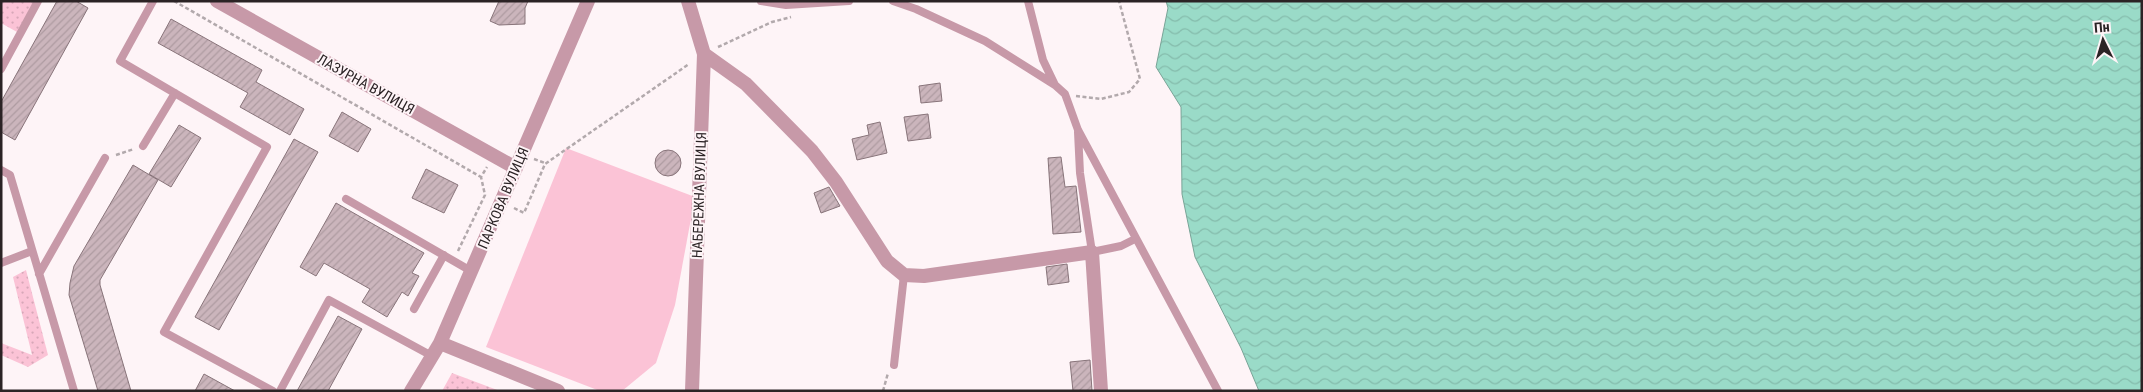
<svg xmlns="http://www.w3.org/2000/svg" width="2143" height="392" font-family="'Roboto Condensed',sans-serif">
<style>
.grass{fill:url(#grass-dots)}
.garden{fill:#fbc3d6}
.water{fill:url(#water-waves);stroke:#79a497}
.building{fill:url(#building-hatch);stroke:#88747a}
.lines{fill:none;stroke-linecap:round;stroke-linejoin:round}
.path{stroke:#b2a9ac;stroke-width:2.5;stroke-dasharray:4 2.5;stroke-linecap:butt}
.service{stroke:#c799a8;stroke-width:8}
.minor{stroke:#c799a8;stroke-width:14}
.labels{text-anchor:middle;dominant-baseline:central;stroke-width:4;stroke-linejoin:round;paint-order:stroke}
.street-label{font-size:14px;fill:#2b2325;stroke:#fef4f7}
</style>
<defs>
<pattern id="grass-dots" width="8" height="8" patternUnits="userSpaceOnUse" patternTransform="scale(1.25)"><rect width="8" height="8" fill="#fbc3d6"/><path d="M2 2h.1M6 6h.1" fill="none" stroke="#d7a7b8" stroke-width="1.8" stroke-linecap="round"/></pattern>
<pattern id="water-waves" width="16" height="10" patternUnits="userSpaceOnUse" patternTransform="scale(1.25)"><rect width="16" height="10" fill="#9adbc8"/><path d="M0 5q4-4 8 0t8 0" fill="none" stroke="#85bcac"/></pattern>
<pattern id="building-hatch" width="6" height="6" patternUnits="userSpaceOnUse" patternTransform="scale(1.25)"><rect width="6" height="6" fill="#cbb5bc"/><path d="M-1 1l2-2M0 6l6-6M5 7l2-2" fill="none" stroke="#ae9ba1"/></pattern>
</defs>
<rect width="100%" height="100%" fill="#fef4f7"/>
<!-- grass -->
<path class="grass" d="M1,1H34L17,32L1,23Z
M26,270L48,355L28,367L1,355V343L32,355L13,277Z
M452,373L500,391H442Z"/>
<!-- garden -->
<path class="garden" d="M566,148L695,197L675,305L656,363L622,391H600L486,347Z"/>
<!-- water -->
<path class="water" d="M1166,1H2142V391H1259L1241,348L1195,257L1182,194L1181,107L1156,67L1168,8Z"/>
<!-- building -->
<path class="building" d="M57,1H76L88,8L15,140L1,132V102Z
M499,1H528L525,8V24L499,25L490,21Z
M171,19L262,70L256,82L304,109L290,135L240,107L248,93L158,43Z
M940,83L942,101L921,103L919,86Z
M342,112L371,129L358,152L329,136Z
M928,114L931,138L908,141L904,117Z
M880,122L887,153L857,160L852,139L869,135L867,125Z
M179,125L201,138L171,187L149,174Z
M294,139L318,152L219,330L195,317Z
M655 163a13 13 0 1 1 26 0a13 13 0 1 1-26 0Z
M1061,157L1065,187L1076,186L1081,232L1053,234L1048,158Z
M133,165L158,180L100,280V285L131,391H98L69,295L70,283L74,266Z
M426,169L458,185L444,213L412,198Z
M829,187L840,206L821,213L814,193Z
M336,203L424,253L412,273L419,276L408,296L402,292L387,317L362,302L370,289L324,263L316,276L300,267Z
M1067,264L1069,282L1048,285L1046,267Z
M338,316L362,329L328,391H297Z
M1090,360L1092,391H1073L1070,362Z
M204,374L235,391H195Z"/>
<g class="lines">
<!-- path -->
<path class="path" d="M174,1L481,177
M718,47L772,22L791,17
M1076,96L1101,99L1129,92L1140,79L1119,1
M116,155L134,149
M534,159L545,163
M514,208L524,213L545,164L689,64
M458,251L485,195L481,177L487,167
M883,391L888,373"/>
<!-- service -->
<path class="service" d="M153,1L120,61L267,147L164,332L273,391
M761,1L786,5L849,1
M893,1L916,9L985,41L1055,85L1065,94L1078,130L1218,391
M1028,1L1043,60L1055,85
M1,69L38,1
M1078,132L1080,173L1092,252L1121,246L1135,239
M143,146L175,93
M1,170L10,175L74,391
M346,199L471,271
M1,263L32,251
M39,274L105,158
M414,309L444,255
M894,365L904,275
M280,391L329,300L432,356"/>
<!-- minor -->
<path class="minor" d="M217,1L516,168
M688,1L704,54L692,391
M704,54L746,84L812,151L836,182L887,261L904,275L924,276L1092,252L1101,391
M440,343L558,391
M411,391L440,343L588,1"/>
</g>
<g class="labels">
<!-- street labels -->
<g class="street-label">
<text transform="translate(366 84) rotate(29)">ЛАЗУРНА ВУЛИЦЯ</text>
<text transform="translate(699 195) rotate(-88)">НАБЕРЕЖНА ВУЛИЦЯ</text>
<text transform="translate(503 198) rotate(-67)">ПАРКОВА ВУЛИЦЯ</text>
</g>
</g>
<!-- border -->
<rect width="2143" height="392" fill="none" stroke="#2b2325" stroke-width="5"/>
<!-- north arrow -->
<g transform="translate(2103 40) rotate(355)" stroke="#fef4f7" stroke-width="4" paint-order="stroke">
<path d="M0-4L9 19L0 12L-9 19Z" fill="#2b2325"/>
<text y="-8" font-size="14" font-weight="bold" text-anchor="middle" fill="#2b2325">Пн</text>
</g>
</svg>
